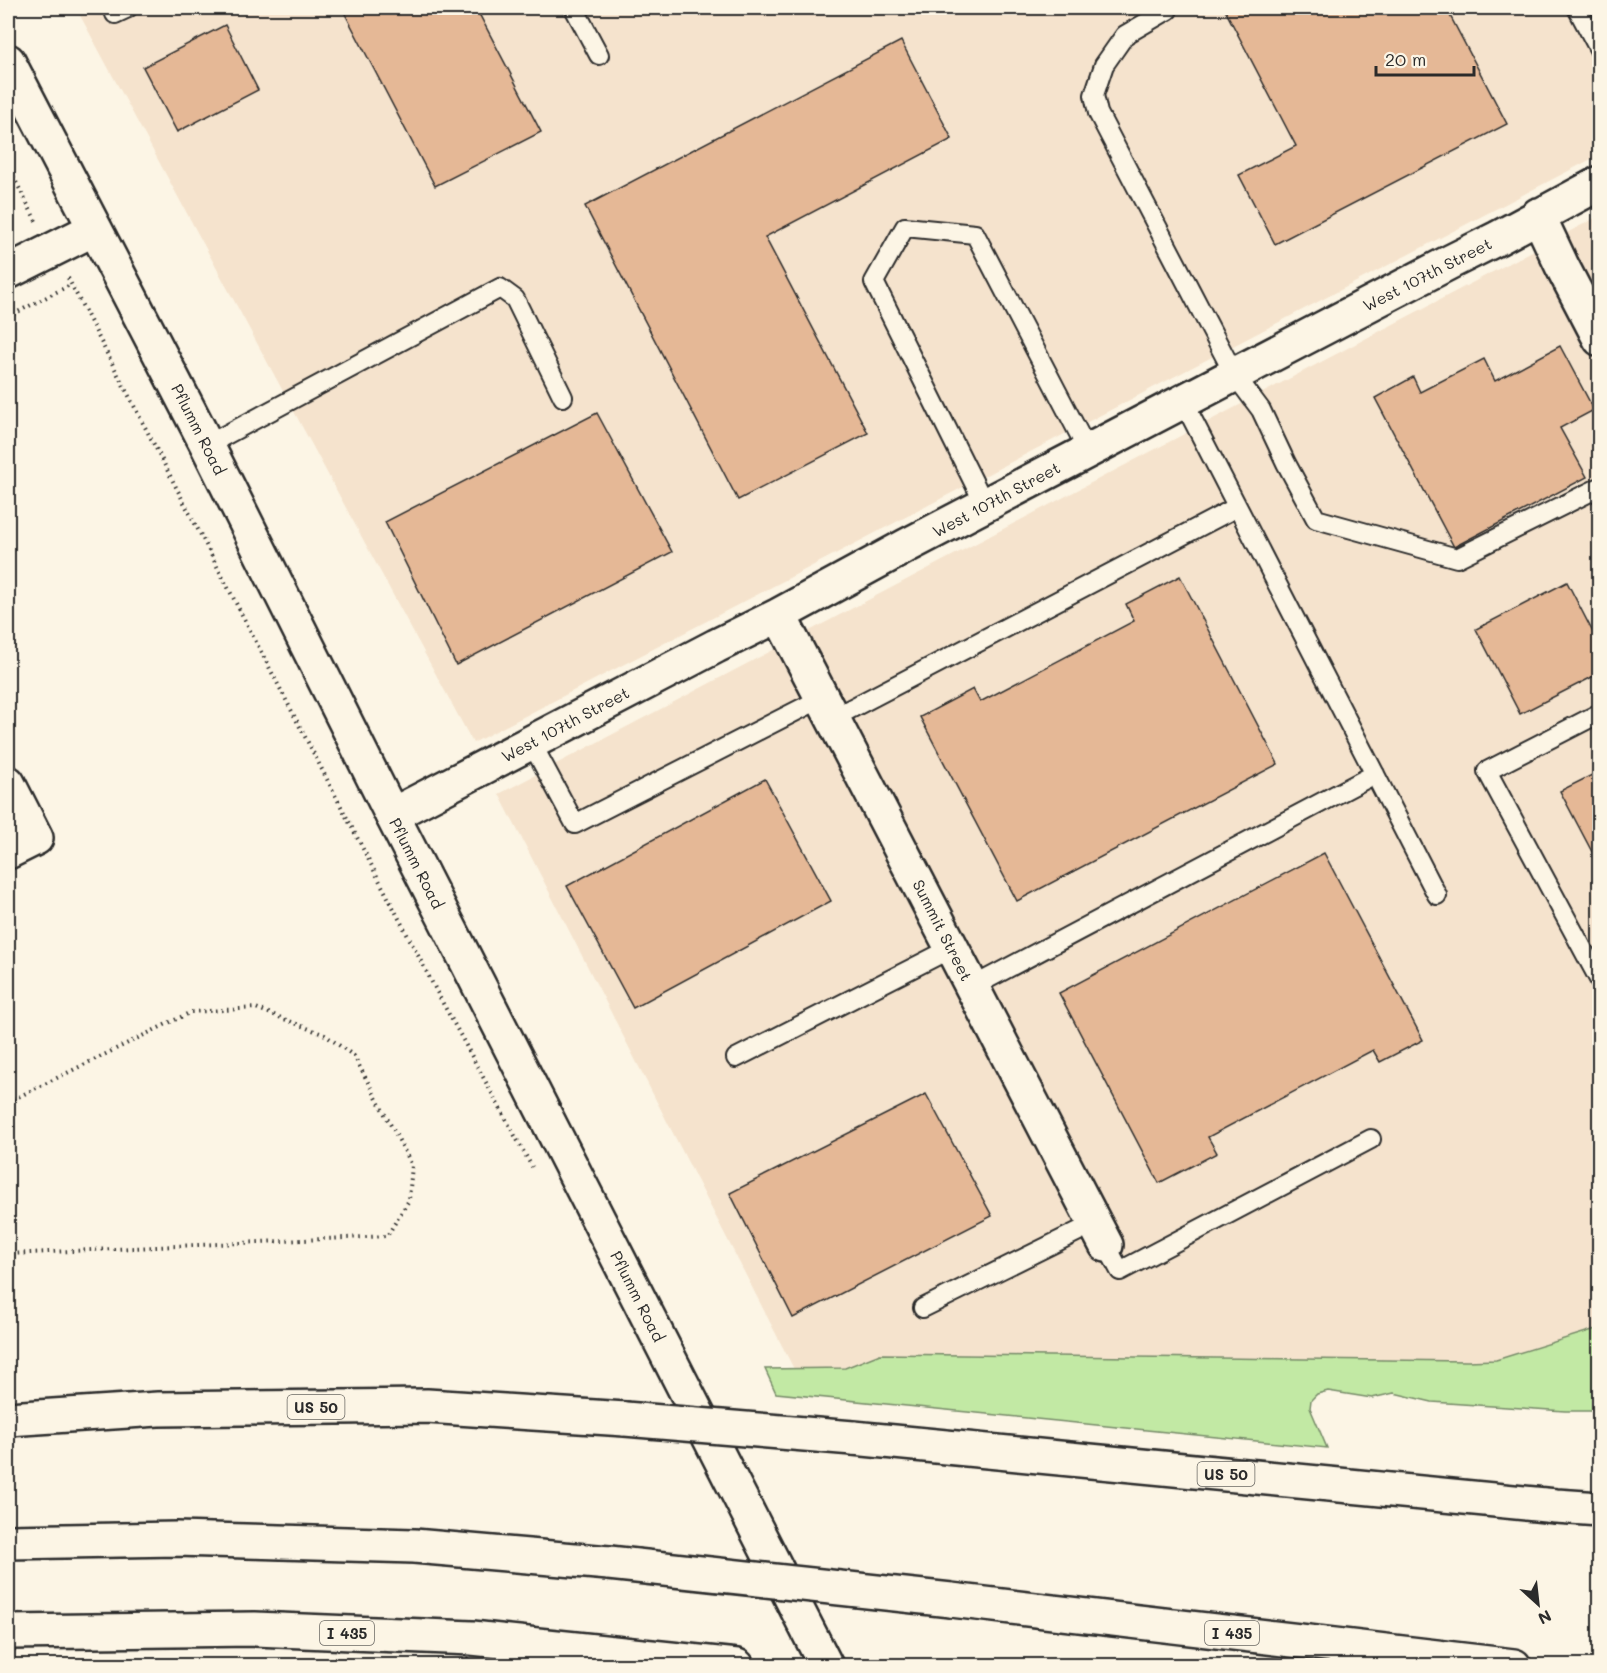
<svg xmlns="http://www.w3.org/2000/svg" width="1607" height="1673" font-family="Mali,sans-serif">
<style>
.built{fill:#f5e3cd}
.green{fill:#c2e9a4;stroke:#768a68;stroke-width:1.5}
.building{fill:#e5b896;stroke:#2b2b2b;stroke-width:1.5}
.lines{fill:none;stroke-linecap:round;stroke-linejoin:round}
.service-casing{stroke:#2b2b2b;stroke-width:22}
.minor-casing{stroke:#2b2b2b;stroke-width:38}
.secondary-casing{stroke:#2b2b2b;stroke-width:38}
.motorway-casing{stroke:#2b2b2b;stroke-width:38}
.path{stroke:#2b2b2b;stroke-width:4;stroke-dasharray:1.5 4.5;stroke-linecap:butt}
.service{stroke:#fcf5e5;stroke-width:18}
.minor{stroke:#fcf5e5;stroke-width:33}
.secondary{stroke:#fcf5e5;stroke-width:33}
.motorway{stroke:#fcf5e5;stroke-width:33}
.motorway-bridge-casing{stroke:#2b2b2b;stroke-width:38;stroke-linecap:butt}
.motorway-bridge{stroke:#fcf5e5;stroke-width:33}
.labels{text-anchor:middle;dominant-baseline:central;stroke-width:4.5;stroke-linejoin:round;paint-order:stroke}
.shield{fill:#fcf5e5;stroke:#6a6863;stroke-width:1.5}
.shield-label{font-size:15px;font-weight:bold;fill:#2b2b2b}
.street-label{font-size:16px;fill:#2b2b2b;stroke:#fcf5e5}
</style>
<rect width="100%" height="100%" fill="#fcf5e5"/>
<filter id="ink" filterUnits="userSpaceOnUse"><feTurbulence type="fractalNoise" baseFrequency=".0167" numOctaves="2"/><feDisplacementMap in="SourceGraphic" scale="12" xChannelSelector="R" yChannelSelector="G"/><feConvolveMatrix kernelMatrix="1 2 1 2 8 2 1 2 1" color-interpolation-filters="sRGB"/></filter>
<g filter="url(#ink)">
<!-- built -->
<path class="built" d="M76,8H1599V155L473,743Z
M1599,216V1328L1496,1360L1468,1361L881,1354L845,1368L794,1369L499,794Z"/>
<!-- green -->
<path class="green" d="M1599,1328V1411H1565L1432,1402L1394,1393L1372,1398L1328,1391L1317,1394L1311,1400L1310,1408L1327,1448L776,1393L765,1369L845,1368L880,1354L1468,1361L1496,1360Z"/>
<!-- building -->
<path class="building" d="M342,8H476L541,132L435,186Z
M1224,8H1446L1507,124L1275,244L1239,175L1296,146Z
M225,25L258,90L177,132L143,67Z
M901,41L952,139L765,237L868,433L738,500L585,206Z
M1560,346L1594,410L1560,428L1587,477L1454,547L1375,398L1413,377L1420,392L1484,359L1495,381Z
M597,413L672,552L456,665L385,522Z
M1180,576L1278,764L1017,901L920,717L973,689L980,702L1134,621L1126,604Z
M1567,582L1600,646V673L1520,714L1476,629Z
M1600,771V867L1560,791Z
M765,779L831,901L633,1008L567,886Z
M1324,853L1423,1040L1380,1062L1373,1050L1208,1137L1217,1153L1159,1183L1059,993Z
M926,1094L992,1216L793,1318L730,1193Z"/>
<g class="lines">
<!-- service casing -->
<g class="service-casing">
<path id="service" d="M574,8L599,55
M1577,8L1600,51
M1168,10L1125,35L1104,65L1094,95L1098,113L1234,374L1261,410L1286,463L1316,519L1457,558L1600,487
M115,14L128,8
M1183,401L1437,895
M207,445L500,288L515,299L563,397
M985,505L874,282L905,227L975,234L1088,451
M1600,713L1487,771L1600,981
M833,718L1237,507
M531,742L575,824L822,698
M972,987L1375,774
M736,1058L952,948
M1106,1245L1120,1271L1371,1139
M923,1308L1095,1223"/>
</g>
<!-- minor casing -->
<g class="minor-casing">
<path id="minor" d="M1538,215L1562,266L1600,339
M8,272L94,229
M779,615L1106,1245
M8,783L36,838L8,852
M392,815L716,646L779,615L906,546L1452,261L1498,238L1600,183"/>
</g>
<!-- secondary casing -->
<g class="secondary-casing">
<path id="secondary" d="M8,61L207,445L392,815L826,1666"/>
</g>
<!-- motorway casing -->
<g class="motorway-casing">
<path id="motorway" d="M8,1419L158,1409L427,1406L625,1419
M853,1438L1556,1506L1600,1509
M8,1542L177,1539L414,1546L609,1563
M951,1600L1514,1666
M8,1632L255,1629L472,1638L737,1666"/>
</g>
<!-- path -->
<path class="path" d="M8,166L36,221
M68,278L439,996L532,1167
M8,317L72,284
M8,1102L191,1012L256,1008L325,1035L354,1056L412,1165L409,1200L387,1236L8,1254"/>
<!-- service -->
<use href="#service" class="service"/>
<!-- minor -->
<use href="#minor" class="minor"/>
<!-- secondary -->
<use href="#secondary" class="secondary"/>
<!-- motorway -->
<use href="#motorway" class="motorway"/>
<!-- motorway-bridge casing -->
<g class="motorway-bridge-casing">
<path id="motorway-bridge" d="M625,1419L853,1438
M609,1563L951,1600"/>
</g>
<!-- motorway-bridge -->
<use href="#motorway-bridge" class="motorway-bridge"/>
</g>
</g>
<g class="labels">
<!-- shield labels -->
<g class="shield">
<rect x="287.5" y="1395" width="57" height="24" rx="4.5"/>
<rect x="1197.5" y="1462" width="57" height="24" rx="4.5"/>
<rect x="320" y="1621" width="54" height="24" rx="4.5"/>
<rect x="1205" y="1621" width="54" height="24" rx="4.5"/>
</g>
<g class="shield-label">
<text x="316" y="1407">US 50</text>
<text x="1226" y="1474">US 50</text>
<text x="347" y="1633">I 435</text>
<text x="1232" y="1633">I 435</text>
</g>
<!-- street labels -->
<g class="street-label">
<text transform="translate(1427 274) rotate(-27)">West 107th Street</text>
<text transform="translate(199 429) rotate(63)">Pflumm Road</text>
<text transform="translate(996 499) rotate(-28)">West 107th Street</text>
<text transform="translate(565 724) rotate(-28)">West 107th Street</text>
<text transform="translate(417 863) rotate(63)">Pflumm Road</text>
<text transform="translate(943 930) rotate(63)">Summit Street</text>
<text transform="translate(638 1296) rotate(63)">Pflumm Road</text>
</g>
</g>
<!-- margin -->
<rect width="1607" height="1673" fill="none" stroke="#fcf5e5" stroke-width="30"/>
<rect x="15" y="15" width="1577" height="1643" fill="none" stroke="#2b2b2b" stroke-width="2" filter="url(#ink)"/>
<!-- north arrow -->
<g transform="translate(1538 1604) rotate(153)" stroke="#fcf5e5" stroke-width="4.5" paint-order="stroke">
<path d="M0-4.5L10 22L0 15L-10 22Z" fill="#2b2b2b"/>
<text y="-9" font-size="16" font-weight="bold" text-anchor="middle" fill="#2b2b2b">N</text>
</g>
<!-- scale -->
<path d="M1376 66v9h98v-9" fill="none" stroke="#2b2b2b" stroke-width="3"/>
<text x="1385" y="66" font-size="18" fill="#2b2b2b" stroke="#fcf5e5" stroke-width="4.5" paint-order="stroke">20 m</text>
</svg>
